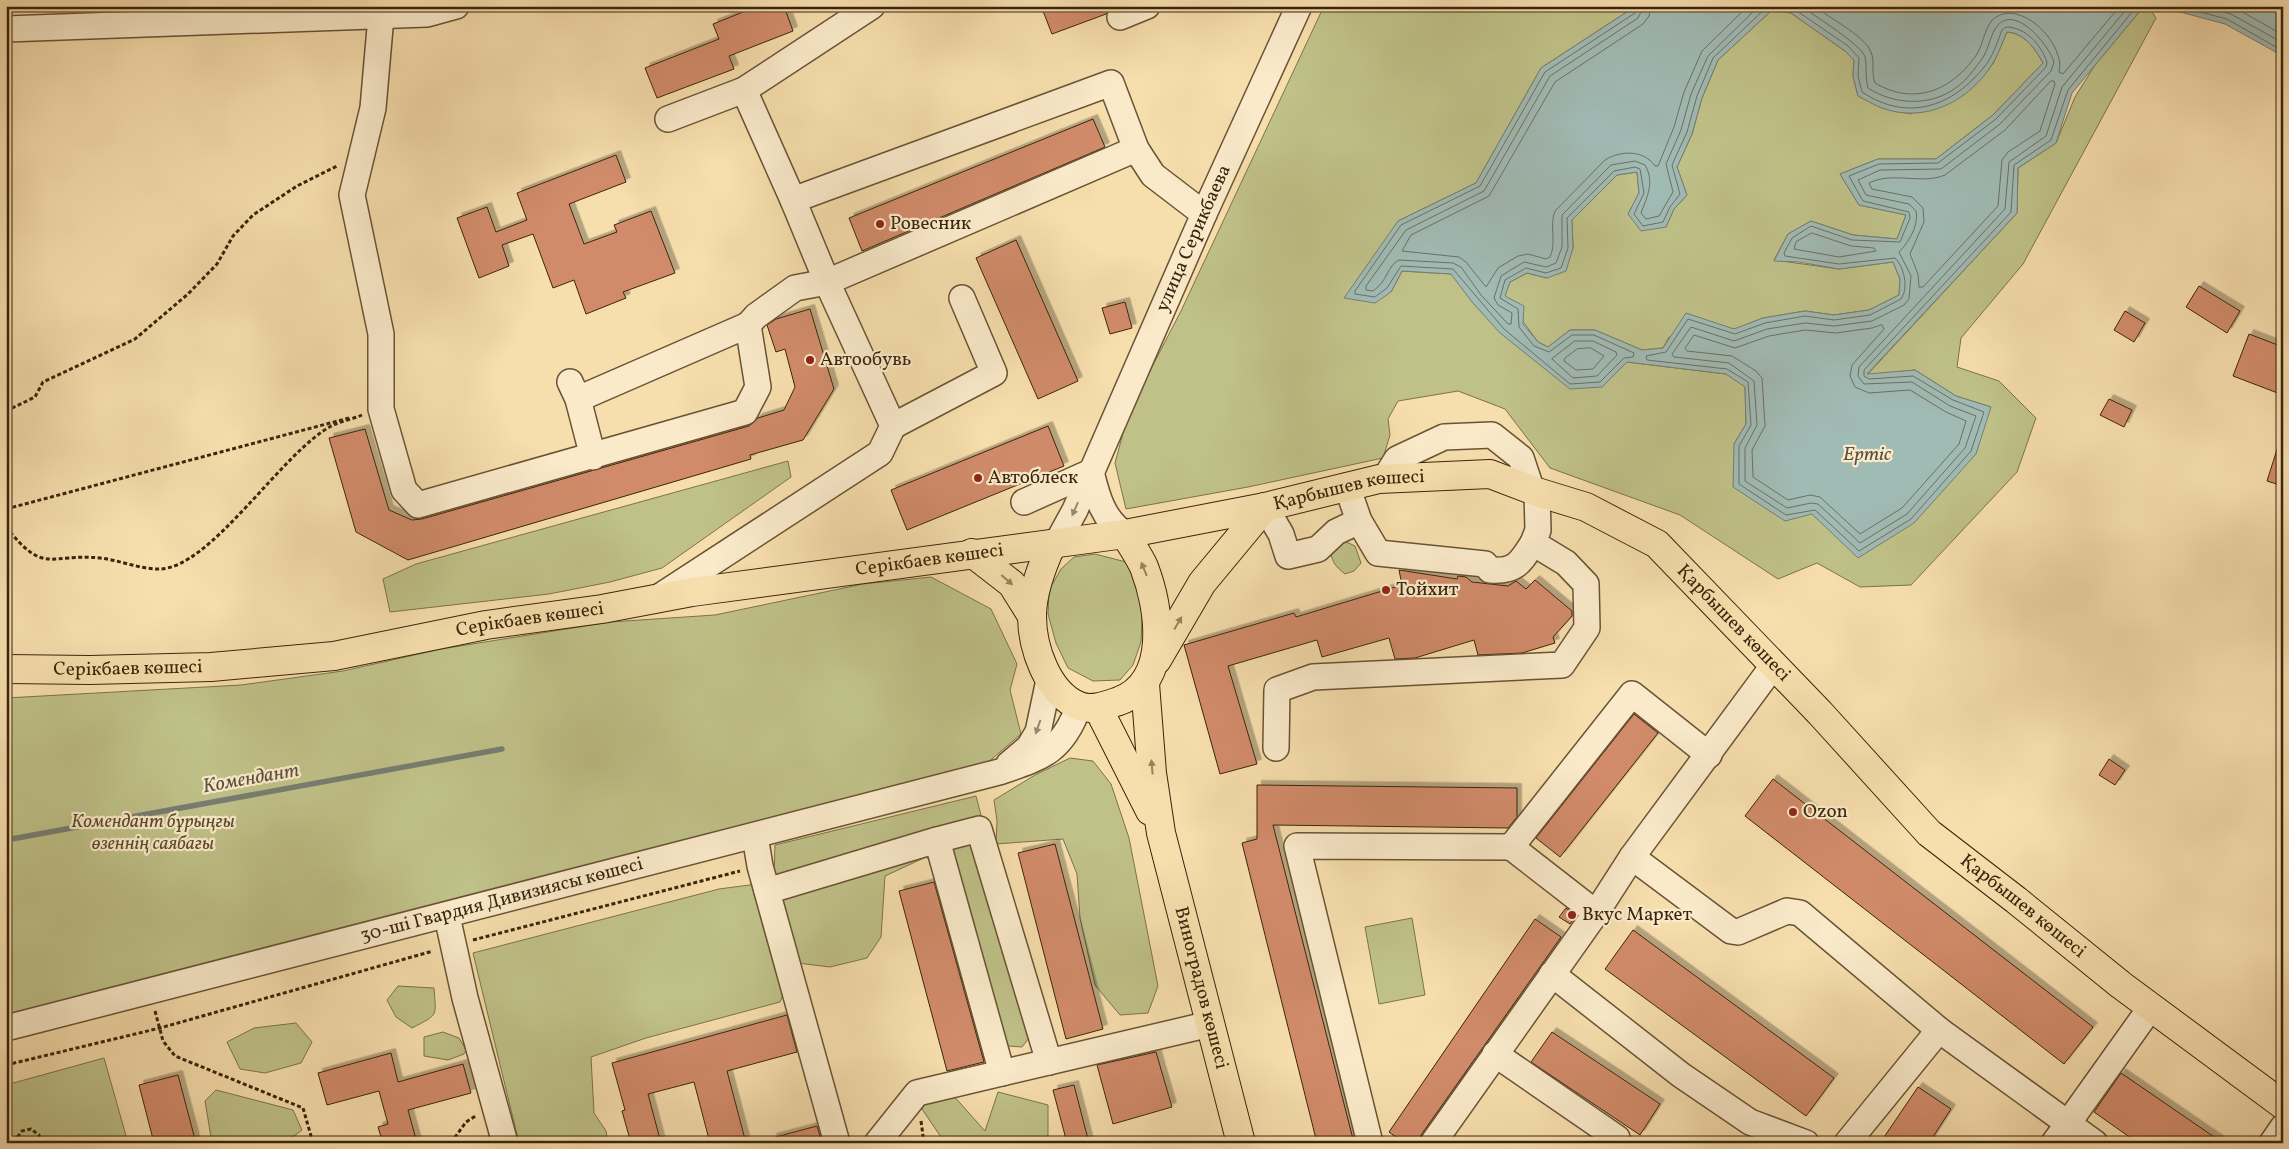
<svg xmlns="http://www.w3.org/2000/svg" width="2289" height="1149" font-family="Vollkorn,serif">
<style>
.green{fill:#bfc188;stroke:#7c734a}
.water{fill:#a0bab4;stroke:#777e71;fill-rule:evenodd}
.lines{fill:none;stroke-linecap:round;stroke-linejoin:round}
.shore{stroke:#6d7060;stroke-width:1}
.stream{stroke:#777e71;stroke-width:5.5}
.building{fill:#d18b6b;stroke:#3a250c;filter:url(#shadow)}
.minor-casing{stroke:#695334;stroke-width:28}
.major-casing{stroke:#3a250c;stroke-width:30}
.path{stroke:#3a250c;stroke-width:3;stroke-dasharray:4 2.5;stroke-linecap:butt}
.minor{stroke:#faeaca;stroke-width:25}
.major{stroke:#f7dead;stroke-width:28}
.oneway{fill:#9a886b}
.oneway2{fill:#98825c}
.poi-dot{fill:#8f2418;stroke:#faeaca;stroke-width:2}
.labels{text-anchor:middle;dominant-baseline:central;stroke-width:4.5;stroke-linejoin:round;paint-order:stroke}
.poi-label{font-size:19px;fill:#3a250c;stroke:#faeaca;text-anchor:start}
.street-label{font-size:19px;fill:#3a250c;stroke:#faeaca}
.park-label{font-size:19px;font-style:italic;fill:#5b4c2b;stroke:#faeaca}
.water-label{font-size:20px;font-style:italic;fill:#59523e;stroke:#faeaca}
</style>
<defs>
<filter id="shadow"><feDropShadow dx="4.5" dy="-4.5" stdDeviation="0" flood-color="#0004"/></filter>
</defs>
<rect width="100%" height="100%" fill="#f7dead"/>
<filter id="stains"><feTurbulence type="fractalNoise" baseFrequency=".004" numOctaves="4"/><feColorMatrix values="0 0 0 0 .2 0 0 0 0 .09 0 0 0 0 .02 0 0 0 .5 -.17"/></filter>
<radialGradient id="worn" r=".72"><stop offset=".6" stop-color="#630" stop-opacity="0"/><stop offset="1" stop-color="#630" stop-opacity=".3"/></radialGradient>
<!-- green -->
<path class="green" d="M1324,6H1636L1541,68L1476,183L1398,221L1391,292L1402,271L1452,274L1475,305L1602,387L1627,362L1726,374L1745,386L1746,424L1734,444L1991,407L1956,396L1915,370L1867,375L2017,213L2018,168L2056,143L2075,97L2095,65L2144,6H2148L2156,18L2023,264L1961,338L1957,367L1999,381L2036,418L2017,472L1911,585L1860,587L1817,563L1778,579L1680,515L1550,468L1505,409L1458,391L1398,401L1388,419L1390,435L1383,458L1248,487L1126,509L1115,463L1129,411L1181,311Z
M1772,10L1791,13L1845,51L1854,60L1853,76L1858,96L1882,108L1911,114L1993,64L2007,32C2024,33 2035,48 2043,63L1993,115L1936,159H1878L1840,174L1859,205L1906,215L1897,239L1853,235L1811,221L1788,234L1774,260L1839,269L1893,262L1900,279L1899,295L1869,310L1834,315L1805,311L1763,318L1734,330L1669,337L1663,348L1642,350L1595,330H1570L1548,347L1538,342L1504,296L1510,282L1527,273L1547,278L1573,248L1572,220L1617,175L1637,172L1639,193L1628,214L1666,227L1674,209L1687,195L1677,167L1692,134L1702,98L1718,60Z
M788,461L791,477L662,568L610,582L549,594L390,612L383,579L416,564Z
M1342,540L1355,546L1361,563L1354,571L1345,574C1335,566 1331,561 1330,547Z
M1095,554L1130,563L1143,599L1141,642L1133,665L1120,680L1093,681L1068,668L1056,643L1048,614L1049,590L1061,569L1074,557Z
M931,577L991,609L1017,664L1010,690L1021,734L986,764L6,1017V698L241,685L343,671L441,649L610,622L715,615L863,584Z
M1070,758L1093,761L1111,784L1129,838L1158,986L1148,1013L1120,1015L1095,985L1080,918L1077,874L1063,839L996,844L997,821L994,800L1035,775Z
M976,796L1036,1029L1022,1047L995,1045L955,880L926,857L885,876L881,937L867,958L830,967L797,963L780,1002L646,1038L591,1057L594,1113L606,1131L608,1143H519L473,953L719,889L757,884L774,879L775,845Z
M1412,918L1425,995L1379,1004L1365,927Z
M398,986L434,988C436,1017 439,1014 412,1028L396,1017L387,1000Z
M296,1023L312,1042L301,1063L265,1073L240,1069L227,1042L254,1028Z
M443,1032L459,1038L466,1050L464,1054L448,1060L424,1056V1037Z
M104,1058L128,1143H6V1085Z
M935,1075L985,1131L998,1092L1048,1105V1143H945L922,1109Z
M216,1090L293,1110L302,1130C286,1144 272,1140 252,1137L249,1143H212L205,1101Z"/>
<!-- water -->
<path class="water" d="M1636,6H2144L2072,93L2056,143L2018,168L2017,213L1867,374L1915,370L1956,396L1991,407L1976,454L1914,523L1858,558L1812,514L1785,521L1733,487L1734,444L1746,424L1745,387L1726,374L1627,362L1602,387L1570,389L1500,333L1472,302L1451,274L1402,271L1391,292L1375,303L1344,298L1398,221L1476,183L1541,68ZM1772,10L1791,13L1845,51L1854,60L1853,76L1858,96C1866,100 1874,105 1882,108C1925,124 1970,101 1993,63C1999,54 2002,42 2007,32C2024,33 2035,48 2043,63L1993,115L1936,159H1878L1840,174L1859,205L1906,215L1897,239L1853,235L1811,221L1788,234L1774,261L1799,262L1839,269L1893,262L1900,279L1899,295L1869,310L1834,315L1805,311L1763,318L1734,329L1686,313L1663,348L1642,350L1595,330H1570L1548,347L1538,342L1523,324L1524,306L1505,296L1510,282L1527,273L1547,278L1566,271L1573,248L1572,220L1617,175L1637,172L1639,193L1628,214L1641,231L1666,227L1674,209L1687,195L1677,167L1692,134L1702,98L1718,60Z
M2158,6H2283V56L2225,24Z"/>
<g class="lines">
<!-- shore -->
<path class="shore" d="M1637,6L1635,13L1545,72L1480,186L1401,225L1355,291V294L1375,297L1387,288L1401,266L1453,269L1504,329L1570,384L1600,382L1624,358L1633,357L1634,353L1594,335H1572L1549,352L1534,346L1519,327L1518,309L1500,298L1505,280L1526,268L1546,273L1561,268L1568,248L1567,218L1614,171L1635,167L1640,169L1644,193L1634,214L1643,226L1663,222L1670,207L1680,194L1672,165L1687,132L1697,96L1713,58L1768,6
M1644,6L1638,18L1550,76L1484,191L1406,230L1366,286V290L1373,291C1388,281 1387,266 1399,260L1453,263L1461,267L1481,295L1508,324H1511L1512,313L1498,305L1494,298L1501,276L1524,262L1546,267L1556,263L1562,247V215L1611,165L1635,161L1645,165C1655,182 1647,197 1641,213L1646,219L1659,216L1673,192L1666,164L1681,130L1691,94L1708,56L1759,6
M1651,6L1649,16L1643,24L1555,82L1489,196L1411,235L1402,251L1459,257L1466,262L1486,287L1498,268L1518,256L1528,254L1546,259L1550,257C1557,242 1549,226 1555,211L1605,160C1621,150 1644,150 1655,166H1658L1674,127L1684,92L1702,51L1748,6
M1783,6L1794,9L1848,46L1859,58L1858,76L1862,92C1910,124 1956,105 1988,62C1994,53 1998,40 2002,30L2006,27C2026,27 2041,45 2047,62L2046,67L1996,119L1938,163L1879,164L1849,176L1863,201L1909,212L1910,218L1900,242L1852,240L1811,226L1792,238L1784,253L1785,256L1839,264L1895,258C1904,267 1909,288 1901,299L1870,315L1834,320L1805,316L1765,323L1735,334L1688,319L1666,352L1646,356L1647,360L1727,369L1748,382L1751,425L1739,446V484L1786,515L1815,510L1859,551L1911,519L1971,451L1984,412L1953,400L1913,376L1869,379L1864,376V370L2011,212L2014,165L2051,140L2068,90L2137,6
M1801,6C1813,15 1862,45 1865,57C1867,67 1865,77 1868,88C1894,105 1931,107 1957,87C1966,81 1975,68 1982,59C1989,49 1990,34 1998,25C2017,5 2049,46 2054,62L2051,71L2000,124L1941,169L1880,170L1858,180L1866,195L1909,204L1916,211C1919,226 1908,243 1899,252L1911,276L1909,299L1904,305L1872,321L1834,326L1805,323L1767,329L1734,341L1691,327L1672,354L1674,357L1729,363L1754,381L1757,425L1745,448V481L1787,508L1811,503L1818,504L1860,543L1907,514L1965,448L1976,416L1950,406L1912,382L1864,384L1858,376L1859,367L2005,209L2009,162L2046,136L2062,87L2129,6
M1814,6C1829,18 1864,35 1871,52C1875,62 1871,73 1875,83C1914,106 1952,91 1977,54C1984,42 1985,24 1996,17C2024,0 2066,46 2059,72L2063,74L2120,6
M2177,6L2227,19L2283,51
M2202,6L2231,14L2283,43
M2232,6L2283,35
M2051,81H2054L2055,84L2040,131L2008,152L2002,160L1998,206L1923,287H1919L1918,274L1910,254L1924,222L1923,208L1912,197L1872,189L1869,183C1893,171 1921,185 1945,175L2005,130Z
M1812,233L1851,246L1874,248L1876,251L1839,257L1794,249L1796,242Z
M1882,325L1884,329L1852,365L1850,376L1855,387L1869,393L1910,390L1946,412L1966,421L1959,444L1902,508L1860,534L1820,497L1810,495L1788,500L1753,477L1752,450L1765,426L1762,378L1756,371L1732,356L1687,351L1685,348L1694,335L1735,348L1769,336L1805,330L1836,333L1872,328Z
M1575,341H1593L1616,352L1617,355L1597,376L1573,378L1552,359Z
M1591,348L1604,356L1593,369L1576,370L1564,361L1565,358L1577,349Z"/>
<!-- stream -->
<path class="stream" d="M6,840L502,749"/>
</g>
<!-- building -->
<path class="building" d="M758,6H784L793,31L729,56L734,69L657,98L645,68L719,39L713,24Z
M1041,6H1111L1106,14L1052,34Z
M1093,119L1105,147L862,251L849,218Z
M616,155L626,182L569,204L584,244L617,232L614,225L651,211L675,273L623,292L626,298L586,314L574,280L553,288L533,234L502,245L509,266L479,278L457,218L487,207L496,232L527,220L517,193Z
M1016,240L1078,381L1038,399L976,258Z
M2199,286L2240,311L2227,333L2186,307Z
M1125,302L1132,328L1110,334L1102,308Z
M810,309L834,389L803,440L750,455L751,459L408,560L356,532L329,438L365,429L389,510L412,520L422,519L749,426L758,418L784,410L795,387L785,349L776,352L767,325L776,319Z
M2125,311L2145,323L2134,342L2114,330Z
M2249,334L2283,347V395L2233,376Z
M2109,399L2132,410L2124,427L2100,415Z
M1048,426L1064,466L907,530L891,490Z
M2280,440L2283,441V486L2267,481Z
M1399,570L1457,579L1458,576L1466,577L1472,582L1508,586L1516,581L1526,589L1535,580L1572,611V616L1553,637L1555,643L1522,653L1478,655L1474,640L1415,658L1395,659L1389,638L1322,657L1317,640L1228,666L1257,764L1220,774L1184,645L1294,613L1296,617L1402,585Z
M1634,714L1658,733L1560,857L1536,838Z
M2109,759L2125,770L2115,785L2099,775Z
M1773,779L2093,1027L2064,1064L1745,816Z
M1257,785L1517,788V817L1508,828L1273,825L1354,1143H1317L1242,843L1257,839Z
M1055,844L1103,1029L1066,1039L1018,853Z
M934,882L984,1062L947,1071L899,891Z
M1566,908L1576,916L1570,924L1559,917Z
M1535,919L1561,937L1421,1135L1419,1143H1404L1389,1132Z
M1633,930L1834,1078L1806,1116L1605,969Z
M787,1015L797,1052L727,1071L746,1143H710L694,1082L648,1094L661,1143H631L622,1111L625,1110L612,1063Z
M1552,1032L1660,1104L1640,1135L1531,1062Z
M1156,1052L1172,1107L1113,1124L1097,1065Z
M391,1053L398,1082L463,1064L471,1093L408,1110L417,1143H383L378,1127L388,1124L379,1091L327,1105L318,1073Z
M2121,1073L2223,1143H2138L2094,1112Z
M178,1075L196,1143H154L139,1085Z
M1074,1085L1089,1143H1067L1053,1090Z
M1918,1087L1951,1109L1929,1143H1880Z
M817,1126L822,1143H773L772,1138Z"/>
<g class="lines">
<!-- minor casing -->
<g class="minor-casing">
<g id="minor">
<path d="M381,16L373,108L352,195L381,334V409L404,490L418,505L745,412L758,387L748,325L756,316L795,288L827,282L1136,149"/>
<path d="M1120,17L1147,6"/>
<path d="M6,29L427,14L456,6"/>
<path d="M744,90L872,6"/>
<path d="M668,119L744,90L793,200"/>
<path d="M570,382L578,399L593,457"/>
<path d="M578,399L748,325"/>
<path d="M893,426L994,373L962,298"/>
<path d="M1091,472C1097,496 1103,520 1125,534"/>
<path d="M1385,478L1397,459L1444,437L1492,435L1521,458L1532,491"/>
<path d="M1347,486L1359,521L1378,553L1485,564L1490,570C1516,572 1520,563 1533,543"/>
<path d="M1024,502L1091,472"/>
<path d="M1265,507L1281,534L1288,556L1318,549L1336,532L1359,521"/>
<path id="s1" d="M1057,543L1075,510L1204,214L1299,6"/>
<path d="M659,597L880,453L893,426L827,282L793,200L1111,83L1136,149L1153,175L1204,214"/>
<path d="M1276,748L1277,690L1313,677L1562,665L1587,628L1586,584L1566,563L1533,543L1538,530L1537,492"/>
<path d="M1009,764L1029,747L1038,732L1049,680"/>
<path d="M755,836L760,866L837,1143"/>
<path d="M937,840L979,829L1049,1062"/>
<path d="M1632,857L1731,931L1738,932L1787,911L1800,913L1939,1030L2095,1143"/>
<path d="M767,891L937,840L1002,1073"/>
<path d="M1596,913L1511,847L1632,694L1709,755"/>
<path d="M447,916L465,998L505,1143"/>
<path d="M1552,974L1681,1075L1750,1122L1806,1143"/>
<path id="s2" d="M6,1028L999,772C1043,757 1062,752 1079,706"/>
<path d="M1495,1054L1617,1138L1614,1143"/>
<path d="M877,1143L917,1093L1210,1024"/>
<path d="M1370,1143L1297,846L1511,847"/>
<path d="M1433,1143L1596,913L1632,857L1773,666"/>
<path d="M1847,1143L1939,1030"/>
<path d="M2054,1143L2151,1007"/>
<path d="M2272,1143L2283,1127"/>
</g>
</g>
<!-- major casing -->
<g class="major-casing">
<g id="major">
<path d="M1052,544C1042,566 1032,591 1032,616C1032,647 1047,693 1079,706C1092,711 1107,705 1119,701C1171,682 1160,608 1144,567C1139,556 1131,545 1125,534"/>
<path d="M972,553L1012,584L1032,616"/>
<path d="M1157,660L1202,583L1265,507"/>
<path id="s3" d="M6,669L90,670L211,667L334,656L486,625L602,609L692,592L1125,534L1265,507L1379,479L1490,474L1537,492L1586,507L1657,544L1820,713L1929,833L2016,900L2121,985L2283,1105"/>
<path id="s4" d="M1145,684L1152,773L1161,833L1241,1143"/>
<path d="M1098,708L1150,811"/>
</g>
</g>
<!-- path -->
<path class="path" d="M6,411L35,397L43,382L135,339L188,294L217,264L233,236L253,215L297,186L337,166
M6,509L349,418
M6,527C45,576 49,553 100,558C119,560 139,569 159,569C211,569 282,451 333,425C342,421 353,419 362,415
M473,940L740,871
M155,1011L163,1041L175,1056L303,1108L313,1143
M6,1065L160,1028L433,951
M921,1121L924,1143
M17,1143L16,1139L22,1131L31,1129L39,1135L41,1143
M451,1143L466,1122L477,1115"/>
<!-- minor -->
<use href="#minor" class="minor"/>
<!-- major -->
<use href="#major" class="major"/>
</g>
<!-- one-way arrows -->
<defs><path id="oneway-solid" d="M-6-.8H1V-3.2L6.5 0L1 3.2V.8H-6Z" transform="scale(1.25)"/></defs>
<g class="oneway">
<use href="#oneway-solid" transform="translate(1075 509) rotate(114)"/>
<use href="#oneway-solid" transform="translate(1038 727) rotate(109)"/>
</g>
<g class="oneway2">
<use href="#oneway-solid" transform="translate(1144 569) rotate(-112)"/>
<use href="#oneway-solid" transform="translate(1007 580) rotate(41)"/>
<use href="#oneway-solid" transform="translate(1178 623) rotate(-60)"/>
<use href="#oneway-solid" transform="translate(1152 767) rotate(-95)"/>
</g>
<!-- markers -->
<g class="poi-dot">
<circle cx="880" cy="224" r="5"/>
<circle cx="810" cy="360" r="5"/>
<circle cx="978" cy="478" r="5"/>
<circle cx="1386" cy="590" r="5"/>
<circle cx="1793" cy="812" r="5"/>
<circle cx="1572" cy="915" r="5"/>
</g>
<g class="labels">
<!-- poi labels -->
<g class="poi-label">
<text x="890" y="224">Ровесник</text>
<text x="820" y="360">Автообувь</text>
<text x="988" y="478">Автоблеск</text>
<text x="1396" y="590">Тойхит</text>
<text x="1803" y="812">Ozon</text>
<text x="1582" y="915">Вкус Маркет</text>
</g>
<!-- street labels -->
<g class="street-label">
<text stroke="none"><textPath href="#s1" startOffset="334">улица Серикбаева</textPath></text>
<text stroke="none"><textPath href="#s3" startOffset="1358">Қарбышев көшесі</textPath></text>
<text stroke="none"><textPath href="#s3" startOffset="932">Серікбаев көшесі</textPath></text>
<text stroke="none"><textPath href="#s3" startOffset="528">Серікбаев көшесі</textPath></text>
<text stroke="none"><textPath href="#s3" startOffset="1792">Қарбышев көшесі</textPath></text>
<text stroke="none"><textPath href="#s3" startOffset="122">Серікбаев көшесі</textPath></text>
<text stroke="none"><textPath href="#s2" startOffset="512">30-ші Гвардия Дивизиясы көшесі</textPath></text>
<text stroke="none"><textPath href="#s3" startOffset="2198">Қарбышев көшесі</textPath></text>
<text stroke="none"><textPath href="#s4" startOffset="310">Виноградов көшесі</textPath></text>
</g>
<!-- park labels -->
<g class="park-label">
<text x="153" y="822">Комендант бұрыңғы<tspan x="153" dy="22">өзеннің саябағы</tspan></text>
</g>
<!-- water labels -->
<g class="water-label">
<text x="1867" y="455">Ертіс</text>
<text transform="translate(251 779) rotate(-10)">Комендант</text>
</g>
</g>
<!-- margin -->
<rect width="2289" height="1149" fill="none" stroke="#f7dead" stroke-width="25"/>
<rect x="8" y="8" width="2274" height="1134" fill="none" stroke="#3a250c" stroke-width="2.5"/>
<rect x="12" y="12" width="2264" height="1124" fill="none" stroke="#3a250c"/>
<rect width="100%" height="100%" filter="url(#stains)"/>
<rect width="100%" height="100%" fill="url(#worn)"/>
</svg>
